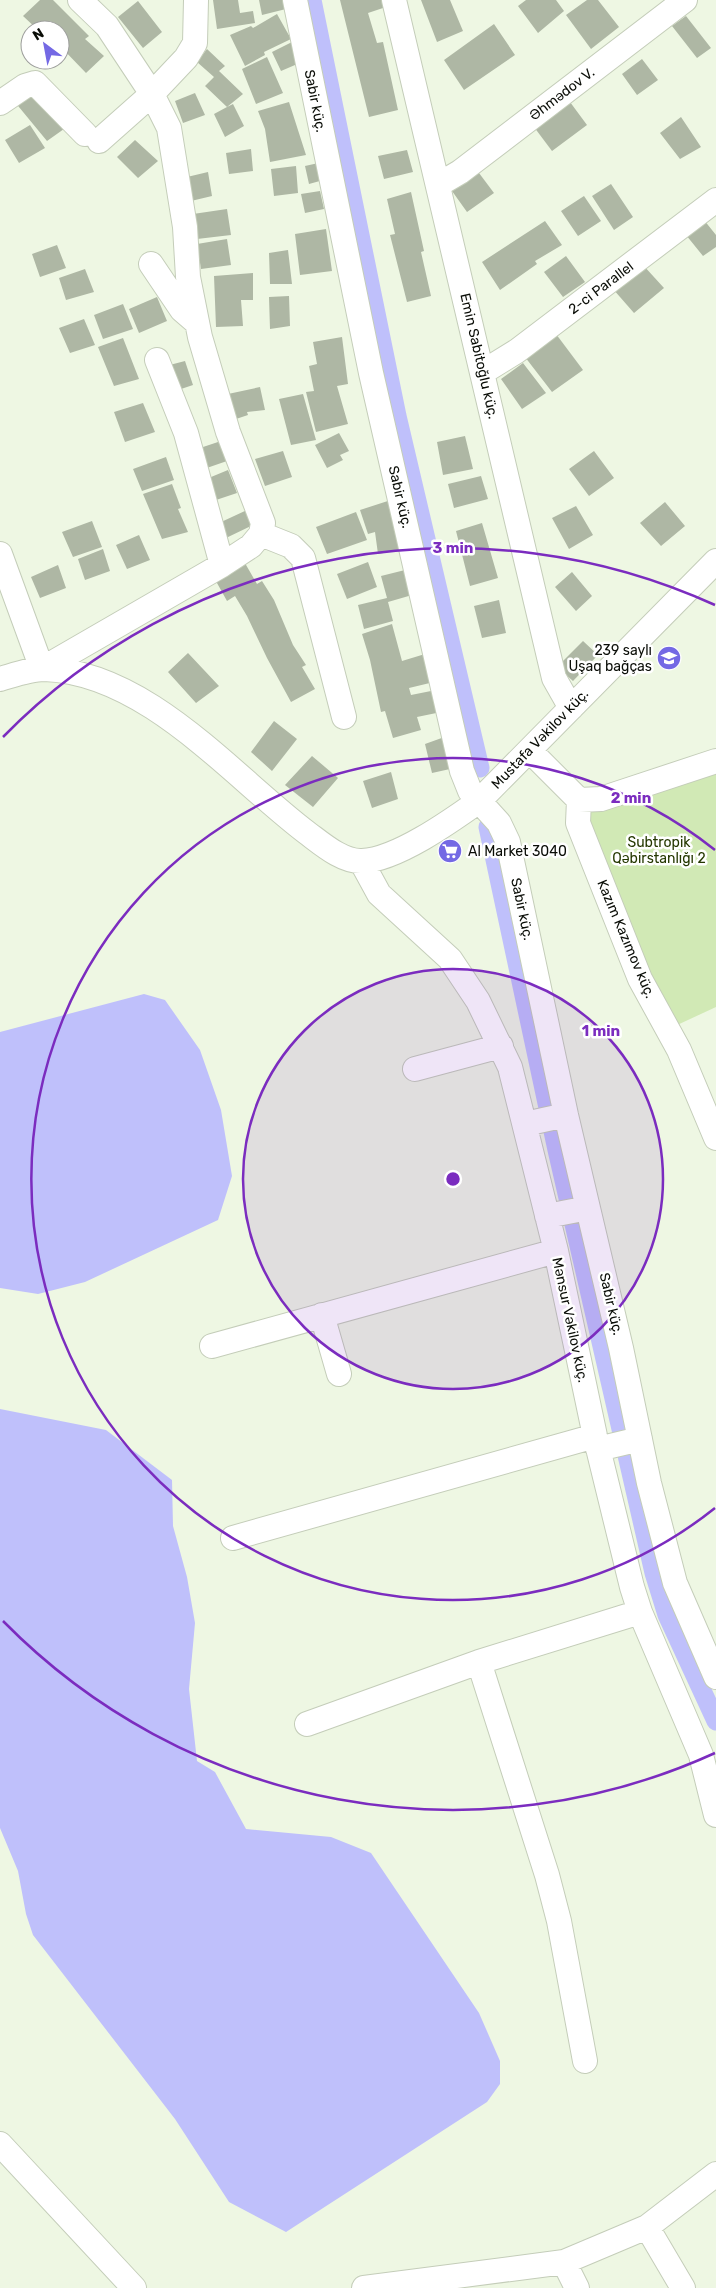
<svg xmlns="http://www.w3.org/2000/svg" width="716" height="2288" font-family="Rubik,sans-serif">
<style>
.green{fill:#d1e9b5}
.water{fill:#bfc0fb}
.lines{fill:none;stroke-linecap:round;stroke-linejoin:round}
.canal{stroke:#bfc0fb;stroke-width:19}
.building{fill:#aeb7a4}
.minor-casing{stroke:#c4cdb9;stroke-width:26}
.minor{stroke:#fff;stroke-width:24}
.ring{fill:none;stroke:#7b2cbf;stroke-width:2.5}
.labels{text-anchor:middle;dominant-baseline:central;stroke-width:5;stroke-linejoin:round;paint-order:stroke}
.street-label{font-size:14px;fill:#0a0d07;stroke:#fff}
.poi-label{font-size:14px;fill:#0a0d07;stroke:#fff;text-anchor:end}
.park-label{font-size:14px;fill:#253801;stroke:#fff}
.centre{fill:#7b2cbf;stroke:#fff;stroke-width:2.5}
.ring-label{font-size:15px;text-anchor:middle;font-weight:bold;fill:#7b2cbf;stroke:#fff;stroke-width:5;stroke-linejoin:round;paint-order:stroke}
</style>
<rect width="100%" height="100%" fill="#eef7e3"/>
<!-- green -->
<path class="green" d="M716,771V1007L675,1026L645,973L585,814Z"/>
<!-- water -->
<path class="water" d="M144,994L165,1000L200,1050L221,1110L232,1176L218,1220L85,1282L38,1294L0,1288V1032Z
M0,1409L106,1430L172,1480L173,1526L187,1577L195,1623L189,1689L197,1761L215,1772L246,1829L331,1837L371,1853L479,2013L500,2061V2084L487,2102L286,2232L229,2202L175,2119L33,1935L26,1914L18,1871L0,1828Z"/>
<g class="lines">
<!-- canal -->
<path class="canal" d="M312,0L397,416L480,768
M488,827L557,1150L654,1573L667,1615L716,1721"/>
</g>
<!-- building -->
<path class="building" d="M40,0H53L89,36L85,39L104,56L86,73L60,46V30H38L23,16Z
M213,0H238L240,13L253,11L255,23L217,29Z
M259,0H292L294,7L262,15Z
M340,0H383L386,7L368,13L377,43L383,42L398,110L369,117Z
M421,0H450L463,31L437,42Z
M526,0H556L564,11L538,33L518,6Z
M587,0H598L619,27L591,49L566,15Z
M138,1L162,32L143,48L118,17Z
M277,14L291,39L264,52L265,55L245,66L230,35L251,26L253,28Z
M686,16L711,48L697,58L672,26Z
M494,24L515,55L464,90L444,60Z
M292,42L302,62L281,71L272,52Z
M207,49L225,66L219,71L243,94L227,107L233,104L244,126L225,137L214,114L227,107L205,86L214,77L197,62Z
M267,57L283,93L256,104L242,69Z
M642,59L658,80L637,95L622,74Z
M37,86L71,124L47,141L14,101Z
M195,93L205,115L183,123L175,101Z
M289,102L306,155L270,162L265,129L258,111Z
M570,102L587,125L552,151L534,127Z
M681,117L701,147L680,159L660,133Z
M30,125L45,148L19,163L5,140Z
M135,140L158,161L138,178L117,157Z
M251,149L253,171L229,174L226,153Z
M407,150L413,172L384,179L378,156Z
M323,162L327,179L309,184L305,166Z
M296,166L298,193L274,196L271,169Z
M208,172L212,196L191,201L187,177Z
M479,173L494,193L467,212L452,191Z
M611,184L633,217L614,230L592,196Z
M320,191L324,209L305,213L301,194Z
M411,192L424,251L421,252L431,296L407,302L390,235L395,234L387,199Z
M584,196L601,221L578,236L561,211Z
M227,209L231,235L197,239L193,214Z
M704,220L716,235V247L703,256L686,235Z
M545,221L562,245L535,261L537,264L500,290L482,262Z
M326,229L332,271L300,275L295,234Z
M227,239L231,265L201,269L197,244Z
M57,245L66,268L40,277L32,254Z
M288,250L292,284H270L269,253Z
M566,256L585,282L563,297L544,272Z
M643,265L664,288L634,313L613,289Z
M85,269L94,292L66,300L59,278Z
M253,273V300H241L243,326L216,327L214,276Z
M289,296L290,326L270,329L269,297Z
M157,297L167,321L139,333L129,309Z
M123,304L133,329L103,339L94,315Z
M84,319L95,345L70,353L59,328Z
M556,334L583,370L552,392L525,357Z
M342,337L348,384L337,386L348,424L316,432L306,392L314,391L309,366L317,364L313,342Z
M123,338L139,379L114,386L98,347Z
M185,361L193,385L175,391L162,367Z
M523,363L546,393L522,409L501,379Z
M260,387L265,410L247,412L248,415L236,419L228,394Z
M303,394L316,440L291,445L279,399Z
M143,403L155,432L125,442L114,412Z
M339,433L349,451L340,455L343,460L327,468L315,445Z
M465,436L473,469L443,475L437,442Z
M221,441L227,461L201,470L194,450Z
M283,451L292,477L265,486L255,459Z
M594,451L614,478L589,496L569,469Z
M166,457L174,480L142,491L133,469Z
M228,470L237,493L210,502L199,482Z
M481,476L488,499L454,508L448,484Z
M172,484L181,508L178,509L188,532L162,539L143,494Z
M394,499L404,549L378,554L375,532L368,534L360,510Z
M665,502L685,526L661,546L640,523Z
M576,506L593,535L569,549L552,518Z
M247,510L253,525L226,538L219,523Z
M356,512L367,540L327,554L316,527Z
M92,521L102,547L73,557L62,532Z
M482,523L498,578L470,586L456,531Z
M139,535L150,560L127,569L116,545Z
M103,549L110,571L85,580L78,559Z
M242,558L257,584L262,581L274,600L293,645L306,665L302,667L315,689L291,702L267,658L247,616L235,596L227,601L212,574Z
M368,562L377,587L347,599L337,574Z
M58,565L66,588L40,598L31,577Z
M413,568L419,593L388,602L393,621L364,629L358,605L387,598L381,576Z
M572,572L592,596L576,611L555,587Z
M499,600L506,633L482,638L474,606Z
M392,624L402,661L425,654L434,682L409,688L411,695L441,689L446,711L417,717L421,730L393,738L385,711L381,712L370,660L362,634Z
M583,641L598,655L573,681L557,667Z
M188,653L219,686L196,703L168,672Z
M274,721L297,739L272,771L251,752Z
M450,735L459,767L432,773L425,744Z
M312,756L338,778L313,807L285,785Z
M391,772L398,799L372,808L363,781Z"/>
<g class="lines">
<!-- minor casing -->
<g class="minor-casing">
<path id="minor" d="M80,0L107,26L152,94L99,141
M295,0L371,373L462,771L470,791L499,823L508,842L566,1115L621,1348L649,1483L675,1583L716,1677
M394,0L554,678L571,708
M0,103L25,86L35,83L85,134
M438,185L460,172L685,0
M151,264L182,310L197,323
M157,360L186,433L222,565
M483,372L517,351L716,200
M261,534L291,546L303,558L344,717
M0,554L42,669L222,565L251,546L261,534L263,523L228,432L200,337L188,277L185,227L169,128L152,94L186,58L195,43L196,0
M0,679C14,675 30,669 44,669C146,672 230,774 306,832C321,843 342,862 362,861C396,860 451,821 479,801L716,561
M530,751L579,800L578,823L640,979L679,1050L716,1138
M579,800L601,799L716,761
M361,861L379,894L450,959L478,1001L510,1067L556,1251L595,1436L632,1587L640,1612L701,1755L716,1815
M415,1069L501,1046
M525,1124L566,1115
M547,1216L588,1208
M322,1315L339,1374
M212,1346L556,1251
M598,1449L640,1439
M233,1538L595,1436
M479,1662L547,1875L559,1921L585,2061
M307,1724L479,1662L640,1612
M0,2144L134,2288
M647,2227L683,2288
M564,2262L577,2288
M364,2288L564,2262L647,2227L716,2174"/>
</g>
<!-- minor -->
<use href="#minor" class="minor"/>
</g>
<!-- distance rings -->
<circle cx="453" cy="1179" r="210" fill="#7b2cbf" fill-opacity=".12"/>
<g class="ring">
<circle cx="453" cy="1179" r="210"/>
<path d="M715 1508A421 421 0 1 1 715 850"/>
<path d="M715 1753A631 631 0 0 1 3 1621M3 737A631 631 0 0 1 715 605"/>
</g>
<!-- icons -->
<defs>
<g id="school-disc" transform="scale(1.25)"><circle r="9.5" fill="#7469e4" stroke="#fff"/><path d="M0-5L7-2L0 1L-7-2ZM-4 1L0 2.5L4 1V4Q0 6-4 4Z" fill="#fff"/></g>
<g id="supermarket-disc" transform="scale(1.25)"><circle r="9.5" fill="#7469e4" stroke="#fff"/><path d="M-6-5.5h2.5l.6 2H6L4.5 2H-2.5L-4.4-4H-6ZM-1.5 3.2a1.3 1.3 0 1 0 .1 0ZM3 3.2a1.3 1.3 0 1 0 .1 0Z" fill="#fff"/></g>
</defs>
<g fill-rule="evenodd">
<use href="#school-disc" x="669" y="658"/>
<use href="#supermarket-disc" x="450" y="851"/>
</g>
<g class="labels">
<!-- street labels -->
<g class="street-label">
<text transform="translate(562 94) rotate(-37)">Əhmədov V.</text>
<text transform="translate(315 101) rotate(79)">Sabir küç.</text>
<text transform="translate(601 288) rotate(-37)">2-ci Parallel</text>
<text transform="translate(479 356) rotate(77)">Emin Sabitoğlu küç.</text>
<text transform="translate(400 497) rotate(77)">Sabir küç.</text>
<text transform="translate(540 739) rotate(-46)">Mustafa Vəkilov küç.</text>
<text transform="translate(522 909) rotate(78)">Sabir küç.</text>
<text transform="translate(626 939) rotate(67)">Kazım Kazımov küç.</text>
<text transform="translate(611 1304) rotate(77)">Sabir küç.</text>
<text transform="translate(570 1320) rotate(78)">Mənsur Vəkilov küç.</text>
</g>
<!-- poi labels -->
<g class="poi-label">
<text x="652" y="650">239 saylı<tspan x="652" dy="16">Uşaq bağças</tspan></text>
<text x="468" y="851" text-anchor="start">Al Market 3040</text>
</g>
<!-- park labels -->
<g class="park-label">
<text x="659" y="842">Subtropik<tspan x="659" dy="16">Qəbirstanlığı 2</tspan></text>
</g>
</g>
<circle cx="453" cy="1179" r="8" class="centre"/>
<g class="ring-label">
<text x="453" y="553">3 min</text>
<text x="631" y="803">2 min</text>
<text x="601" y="1036">1 min</text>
</g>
<!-- north arrow -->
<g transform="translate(45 45) rotate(328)"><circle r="24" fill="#ffffff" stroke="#9d9e9c"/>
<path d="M0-4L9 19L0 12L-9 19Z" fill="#7469e4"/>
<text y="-8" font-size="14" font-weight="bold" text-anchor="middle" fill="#0a0d07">N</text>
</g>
</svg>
